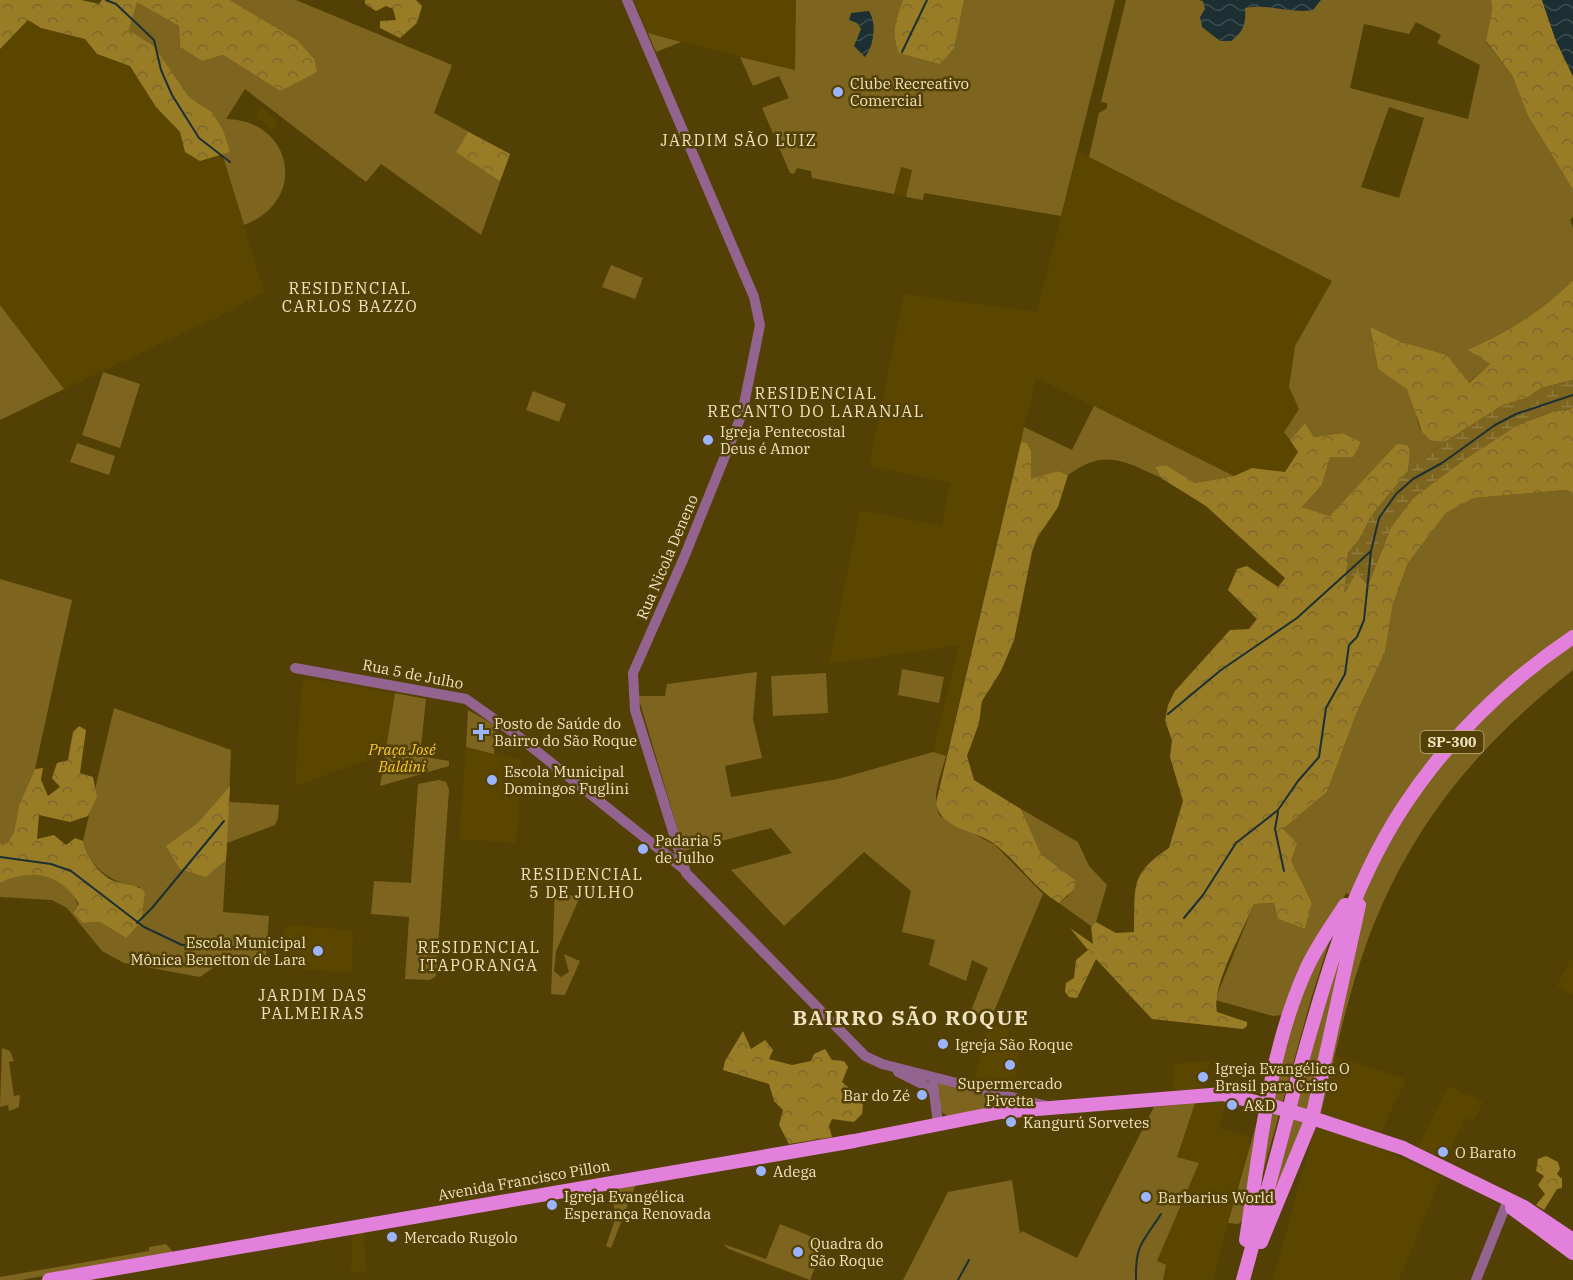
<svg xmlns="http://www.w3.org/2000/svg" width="1573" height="1280" font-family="'IBM Plex Serif',serif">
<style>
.built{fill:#5b4600}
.green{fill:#7d651f;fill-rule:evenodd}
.forest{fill:url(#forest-crowns)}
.wetland{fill:url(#wetland-marsh)}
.water{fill:url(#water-waves)}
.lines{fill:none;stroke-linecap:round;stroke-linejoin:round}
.stream{stroke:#1c3033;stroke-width:2}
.minor{stroke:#946490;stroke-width:10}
.major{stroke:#e280dc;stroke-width:14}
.major-bridge{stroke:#e280dc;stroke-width:14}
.poi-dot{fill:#9cb4fd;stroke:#534005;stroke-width:2}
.labels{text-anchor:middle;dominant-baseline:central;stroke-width:5;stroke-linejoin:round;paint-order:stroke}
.shield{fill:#534005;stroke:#c0b188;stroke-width:1.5}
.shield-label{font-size:14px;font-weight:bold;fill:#efe2c0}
.poi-label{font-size:15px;fill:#efe2c0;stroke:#534005;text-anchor:start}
.street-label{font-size:15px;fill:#efe2c0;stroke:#534005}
.park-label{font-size:15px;font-style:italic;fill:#fac92f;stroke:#534005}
.neighbourhood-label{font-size:16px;letter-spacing:1.5px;fill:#efe2c0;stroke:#534005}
.district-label{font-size:21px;font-weight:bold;letter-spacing:1.5px;fill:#efe2c0;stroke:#534005}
</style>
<defs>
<pattern id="forest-crowns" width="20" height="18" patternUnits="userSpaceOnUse" patternTransform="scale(1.5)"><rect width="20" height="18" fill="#997c26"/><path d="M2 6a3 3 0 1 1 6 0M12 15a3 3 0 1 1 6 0" fill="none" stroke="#7d682d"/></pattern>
<pattern id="wetland-marsh" width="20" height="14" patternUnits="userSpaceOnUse" patternTransform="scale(1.5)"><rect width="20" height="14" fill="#7d651f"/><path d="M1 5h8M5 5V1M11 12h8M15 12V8" fill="none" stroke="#907b3e"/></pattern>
<pattern id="water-waves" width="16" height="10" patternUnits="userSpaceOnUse" patternTransform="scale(1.5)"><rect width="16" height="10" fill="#1c3033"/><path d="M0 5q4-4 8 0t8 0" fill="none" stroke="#3d4e4f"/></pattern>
</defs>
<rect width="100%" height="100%" fill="#534005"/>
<!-- built -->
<path class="built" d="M634,0H796L795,70L648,33Z
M28,20L41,28L85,39L97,54L130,66L156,107L180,132L200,161L222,153L264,292L224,314L64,389L0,305V49Z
M262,106L278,122L272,132L256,115Z
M1078,152L1332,281L1295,346L1289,387L1299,409L1284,432L1298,451L1286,472L1252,468L1234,476L1036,378L946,756L933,752L959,645L829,664L860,510L942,526L950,483L869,466L904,294L1037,312Z
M900,167L912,169L906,197L894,194Z
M307,678L395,693L385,754L295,786L302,682Z
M466,747L522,760L516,843L459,839Z
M289,925L353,930L352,970L348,973L283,967L281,963L284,929Z
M1570,960H1573V994L1557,986Z
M989,1024L1009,1030L1008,1037L1020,1040L1015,1090L974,1079Z
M1335,1056L1406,1079L1375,1146L1441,1177L1399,1280H1273L1314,1130L1317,1128Z
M1210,1061L1204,1088L1173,1091L1174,1064Z
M1448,1086L1483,1102L1473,1121L1465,1118L1446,1160L1420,1148L1419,1145Z
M1227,1101L1219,1128L1251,1137L1213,1280H1163L1166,1265L1157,1262L1199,1163L1177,1157L1184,1131L1195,1103Z
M364,1231L366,1272L351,1273L352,1238L355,1233Z"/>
<!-- green -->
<path class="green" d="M230,0H296L452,65L434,113L510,154L481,235L381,164L366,182L245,89L226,119C294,120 308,202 244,225L222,153L230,152L212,112L189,97L154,46L129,30L137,1L179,26L180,47L202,61L223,55L280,91L297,40Z
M796,0H1115L1061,216L924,193L923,200L906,197L912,170L901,167L894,194L812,178L811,171L797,168L794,174L790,173L762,108L789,98L779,76L753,86L740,57L795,70Z
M1126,0H1491L1492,10L1486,42L1512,75L1528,116L1573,190V217L1570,220L1573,228V280C1541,312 1509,331 1469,350L1490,364L1468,383L1447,355L1399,341L1370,328L1378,369C1386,375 1400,381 1406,388C1424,410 1406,437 1445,442L1408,471L1410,450L1330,516L1302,507L1322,485L1330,457L1342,433L1314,437L1305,423L1290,440L1284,432L1299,409L1289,387L1295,346L1332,281L1089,157L1099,113L1107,108V103L1101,102ZM1416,22L1441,35L1437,43L1480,65L1468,119L1350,88L1364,24L1409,34ZM1389,107L1424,118L1399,198L1361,187Z
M648,33L681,42L656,52Z
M611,265L643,278L635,299L602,287Z
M0,305L64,389L0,420Z
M103,372L140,384L120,448L82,435Z
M533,391L566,404L559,422L526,410Z
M1094,406L1234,476L1195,483L1166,465L1155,467L1161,478C1124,461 1105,448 1068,475L1058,471L1030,480L1031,451L1027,443L1021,442L1024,427L1072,450Z
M77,443L115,456L109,475L70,462Z
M1567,490L1573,494V670C1477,746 1410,826 1367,942C1347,997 1335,1056 1321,1113L1317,1111L1363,900L1346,893L1282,1015L1273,1016L1215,1000L1254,904L1274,903L1278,919L1305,929L1312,903L1291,860L1283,829L1327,792L1357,712L1385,652L1393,604L1408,563L1446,513L1474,498Z
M0,579L72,600L35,769L19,805L14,832L7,843L0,844Z
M902,669L944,677L939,703L898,695Z
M757,672L753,719L762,758L725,766L731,797L838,779L933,752L946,756C941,775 930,798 940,816L995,845L1043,894L992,1016L970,1013L988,968L972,960L966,981L929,965L935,940L902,932L911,891L864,852L784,926L731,870L792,853L771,828L684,851L638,696H665L667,684Z
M826,673L828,713L773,716L771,676Z
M395,693L426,699L420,756L449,761V766L380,786Z
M114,708L231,750L229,802L279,805L278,818L275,825L227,843L223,912L269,916L266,958L263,964L220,963L200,977L124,963L102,951L67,908L52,900L0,897V883C41,864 75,877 83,923L100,922L126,938L140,887C113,884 89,868 83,841Z
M468,710L496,726L494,754L466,747Z
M439,780L446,782L449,789L436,976L430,980L405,979L409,917L371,914L374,881L411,883L418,784Z
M1021,809L1078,842L1089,866L1107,885L1096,922L1091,926L1059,903L1068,896L1075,880L1041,854Z
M555,888L579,899L556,951L554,971L561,977L569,972L564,954L580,961L565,995L551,994Z
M1346,936L1312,1109L1267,1219L1325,1002Z
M1330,939L1311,999L1257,1194L1272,1101L1295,1012L1306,978Z
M2,1048L10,1051L14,1061L9,1062L14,1096L20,1095L19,1107L9,1111L8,1105L0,1107Z
M938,1083L1004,1100V1104L949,1117L940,1111L936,1088Z
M1195,1103L1177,1157L1199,1163L1157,1261L1166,1265L1163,1280H903L948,1192L1012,1180L1020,1234L1022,1231L1077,1258L1154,1107Z
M1260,1111L1244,1219L1238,1224L1228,1223Z
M636,1184L611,1248L606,1246L615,1220L613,1188Z
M780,1224L825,1242L810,1280L729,1249L723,1244L766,1259Z
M166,1244L173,1252L21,1280H0V1277L149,1251V1247Z"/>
<!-- forest -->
<path class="forest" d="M0,0H81L99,4L102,0H230L297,40L314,59L317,72L280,91L223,55L202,61L180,47L179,26L137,2L129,30L154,46L189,97L212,112L223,130L230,152L200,161L185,152L180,132L156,107L130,66L97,54L85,39L41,28L28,20L0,49Z
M365,0H416L422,6L417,23L400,38L380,28V21L396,20L393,9L386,6L376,11L365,4Z
M903,0H964L954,48L940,64L899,53C891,33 896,20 903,0Z
M1491,0H1542L1556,41L1573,76V190L1528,116L1512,75L1486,41L1492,10Z
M468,132L510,154L500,181L456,152Z
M1573,280V380L1541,388L1527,398L1503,405L1445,442L1430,440L1422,432L1407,389L1378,369L1370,327L1399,341L1447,355L1469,383L1490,364L1468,350C1509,331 1541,312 1573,280Z
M1573,408V494L1566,490L1474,498L1446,513L1408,563L1393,604L1385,652L1357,712L1327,792L1283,829L1297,843L1291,860L1312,903L1305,929L1278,919L1274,903L1254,904C1243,931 1211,986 1217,1012L1247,1022V1026L1243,1029L1152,1019L1096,959L1077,998L1069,997L1065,992L1066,983L1074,978L1076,960L1088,950L1070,928L1093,944L1091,926L1096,922L1116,933L1134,932C1136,887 1128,875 1169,848L1183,801L1170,757L1172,740L1165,721L1168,705L1175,691L1230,630L1249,629L1257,619L1228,590L1237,569L1247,566L1278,587L1285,578L1206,506L1161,478L1155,467L1166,465L1195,483L1234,476L1252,468L1285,472L1298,452L1290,440L1305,423L1314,437L1342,433L1361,442L1353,457H1330L1322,485L1302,507L1330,516L1397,444L1407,445L1410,450L1408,471L1372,515L1359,540L1348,553L1345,592L1356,572L1368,585L1391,527L1413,498L1465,459L1519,424L1553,412Z
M1021,442L1027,443L1031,451V479L1058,471L1068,475L1058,507L1037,538L1032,552L1014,640L1001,671L982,701L979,723L967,756L974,780L1021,809L1041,854L1075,880L1074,889L1059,903C1032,887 1016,858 990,841C971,830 940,828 936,803Z
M79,726L86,730L80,773L93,777L97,797L88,816L70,822L39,815L37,839L54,835L66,845L75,838L83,841C86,856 99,875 114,881C125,885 137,884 145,892L141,922L126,938L100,922L83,923L74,913L79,904C60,873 33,868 0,883V844L7,843L14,832L19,805L35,769L43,768L41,780L48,796L60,787L52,778L57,763L68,760L73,732Z
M230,786L226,860L206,877L180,869L166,846L198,823Z
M743,1031L751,1049L765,1040L773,1050L769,1059L792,1065L811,1061L814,1054L825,1049L832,1060L844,1061L848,1067L842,1082L849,1088L846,1096L849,1100L858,1099L863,1105L862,1114L854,1122L832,1119L829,1126L832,1137L789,1144L779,1125L783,1110L774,1101L769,1084L723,1070L725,1061Z
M1546,1156L1558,1162L1560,1169L1557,1174L1562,1179V1188L1557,1189L1544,1210L1536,1205L1545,1194L1538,1185L1544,1176L1536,1171L1538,1159Z"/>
<!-- wetland -->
<path class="wetland" d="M1573,380V408L1553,412L1519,424L1465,459L1413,498L1391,527L1368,585L1356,573L1344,594L1348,553L1359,540L1372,515L1408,471L1445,442L1503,405L1527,398L1541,388Z"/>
<!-- water -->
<path class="water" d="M1198,0H1321L1313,10C1289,14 1268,3 1245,8C1246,24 1244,31 1231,41H1220L1202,27L1200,17L1205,9L1203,1Z
M1542,0H1573V76L1556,41Z
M869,11C877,23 874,46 865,57L854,46L861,29L857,23L849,20L851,13Z"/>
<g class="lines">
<!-- stream -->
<path class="stream" d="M106,0L116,4L154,40L161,70L172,95L199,138L230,162
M902,52L927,0
M1168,714L1221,670L1297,618L1371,551
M1278,812L1275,829L1284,871
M0,857L51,864L71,871L144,927L182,945L208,943
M1184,918L1203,895L1236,843L1278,810L1298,781L1319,757L1326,708L1345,674L1349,645L1357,637L1364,620L1371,551L1379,518L1396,494L1413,479L1442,463L1495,425L1516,414L1573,395
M137,923L152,908L224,821
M958,1280L969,1260
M1136,1280C1135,1244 1143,1242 1161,1214"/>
<!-- minor -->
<path class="minor" d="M627,0L754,297L760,325L742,414L683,560L633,673L635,710L686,873L865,1056L882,1064L1047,1106
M295,668L466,699L514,733L684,869
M898,1072L932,1089
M933,1084L938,1124
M1476,1280L1508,1200"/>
<!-- major -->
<path class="major" d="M1306,1116L1403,1148L1524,1207L1573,1240
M1512,1208L1573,1253
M1246,1240C1260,1151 1268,1055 1305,972C1315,948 1331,927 1345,905
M1261,1242L1312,1118L1359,905
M49,1280L854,1141L1001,1112L1223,1094L1272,1106
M1243,1280C1261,1214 1279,1149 1296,1083C1322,988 1348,893 1402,809C1447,740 1505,683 1573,637"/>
<!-- major-bridge -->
<path class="major-bridge" d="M1272,1106L1306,1116"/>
</g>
<!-- markers -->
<g class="poi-dot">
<circle cx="838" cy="92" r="6"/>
<circle cx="708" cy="440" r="6"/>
<path d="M478 723h6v6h6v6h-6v6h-6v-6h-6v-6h6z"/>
<circle cx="492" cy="780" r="6"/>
<circle cx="643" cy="849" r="6"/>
<circle cx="318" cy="951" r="6"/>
<circle cx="943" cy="1044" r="6"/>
<circle cx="1010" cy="1065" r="6"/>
<circle cx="1203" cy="1077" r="6"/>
<circle cx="922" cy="1095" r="6"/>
<circle cx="1232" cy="1105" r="6"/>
<circle cx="1011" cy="1122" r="6"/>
<circle cx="1443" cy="1152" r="6"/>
<circle cx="761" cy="1171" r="6"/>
<circle cx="1146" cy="1197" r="6"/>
<circle cx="552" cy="1205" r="6"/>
<circle cx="392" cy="1237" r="6"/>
<circle cx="798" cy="1252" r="6"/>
</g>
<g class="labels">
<!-- shield labels -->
<rect class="shield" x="1420.5" y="731" width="63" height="22" rx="4.5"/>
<g class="shield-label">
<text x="1452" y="742">SP-300</text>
</g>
<!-- poi labels -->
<g class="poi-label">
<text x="850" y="83">Clube Recreativo<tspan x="850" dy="17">Comercial</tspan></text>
<text x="720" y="431">Igreja Pentecostal<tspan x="720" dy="17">Deus é Amor</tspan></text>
<text x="494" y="723">Posto de Saúde do<tspan x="494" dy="17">Bairro do São Roque</tspan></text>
<text x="504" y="771">Escola Municipal<tspan x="504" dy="17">Domingos Fuglini</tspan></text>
<text x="655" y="840">Padaria 5<tspan x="655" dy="17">de Julho</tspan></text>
<text x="306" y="942" text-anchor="end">Escola Municipal<tspan x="306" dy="17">Mônica Benetton de Lara</tspan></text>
<text x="955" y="1044">Igreja São Roque</text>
<text x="1215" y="1068">Igreja Evangélica O<tspan x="1215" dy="17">Brasil para Cristo</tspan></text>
<text x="1010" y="1083" text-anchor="middle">Supermercado<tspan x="1010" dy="17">Pivetta</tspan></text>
<text x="910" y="1095" text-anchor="end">Bar do Zé</text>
<text x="1244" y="1105">A&amp;D</text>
<text x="1023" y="1122">Kangurú Sorvetes</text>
<text x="1455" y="1152">O Barato</text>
<text x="773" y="1171">Adega</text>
<text x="564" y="1196">Igreja Evangélica<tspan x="564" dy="17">Esperança Renovada</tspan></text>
<text x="1158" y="1197">Barbarius World</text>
<text x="404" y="1237">Mercado Rugolo</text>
<text x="810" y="1243">Quadra do<tspan x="810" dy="17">São Roque</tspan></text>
</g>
<!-- street labels -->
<g class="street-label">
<text transform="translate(667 557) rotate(-67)">Rua Nicola Deneno</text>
<text transform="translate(413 674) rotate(11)">Rua 5 de Julho</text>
<text transform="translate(524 1180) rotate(-10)">Avenida Francisco Pillon</text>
</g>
<!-- park labels -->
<g class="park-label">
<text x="402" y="749">Praça José<tspan x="402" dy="17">Baldini</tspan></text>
</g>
<!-- neighbourhood labels -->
<g class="neighbourhood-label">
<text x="739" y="140">JARDIM SÃO LUIZ</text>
<text x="350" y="288">RESIDENCIAL<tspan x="350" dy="18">CARLOS BAZZO</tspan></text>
<text x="816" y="393">RESIDENCIAL<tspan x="816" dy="18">RECANTO DO LARANJAL</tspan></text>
<text x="582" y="874">RESIDENCIAL<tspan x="582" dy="18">5 DE JULHO</tspan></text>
<text x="479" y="947">RESIDENCIAL<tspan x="479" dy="18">ITAPORANGA</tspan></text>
<text x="313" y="995">JARDIM DAS<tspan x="313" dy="18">PALMEIRAS</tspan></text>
</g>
<!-- district labels -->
<g class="district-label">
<text x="911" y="1017">BAIRRO SÃO ROQUE</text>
</g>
</g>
</svg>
